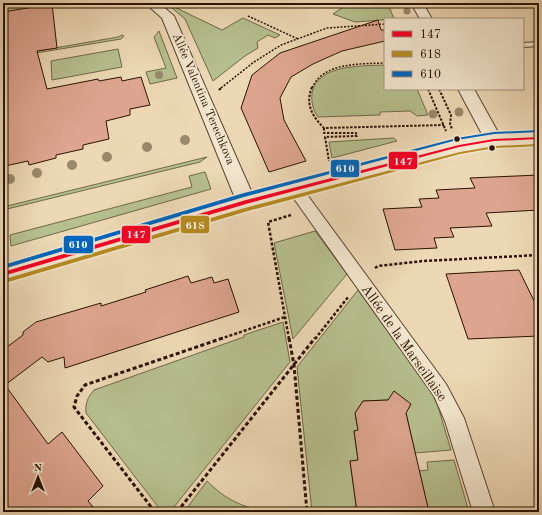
<svg xmlns="http://www.w3.org/2000/svg" width="542" height="515" font-family="'Old Standard TT',serif">
<style>
.green{fill:#b6bf8e;stroke:#706847}
.building{fill:#dda58f;stroke:#2b1200}
.lines{fill:none;stroke-linecap:round;stroke-linejoin:round}
.service-casing{stroke:#5b442d;stroke-width:2}
.pedestrian-casing{stroke:#5b442d;stroke-width:2}
.minor-casing{stroke:#5b442d;stroke-width:2}
.path-far3{stroke:#2b1200;stroke-width:1.5;stroke-dasharray:2 1.5;stroke-linecap:butt}
.path-far2{stroke:#2b1200;stroke-width:2;stroke-dasharray:2.5 1.5;stroke-linecap:butt}
.path-far1{stroke:#2b1200;stroke-width:2.5;stroke-dasharray:3 2;stroke-linecap:butt}
.path{stroke:#2b1200;stroke-width:3;stroke-dasharray:4 2.5;stroke-linecap:butt}
.service{fill:#f3e6ce;fill-rule:evenodd}
.pedestrian{fill:#f3e6ce;fill-rule:evenodd}
.minor{fill:#f3e6ce;fill-rule:evenodd}
.bus-1-casing{stroke:#f3e6ce;stroke-width:3}
.bus-2-casing{stroke:#f3e6ce;stroke-width:3}
.bus-3-casing{stroke:#f3e6ce;stroke-width:3}
.bus-1{fill:#f50024;fill-rule:evenodd}
.bus-2{fill:#b58b20;fill-rule:evenodd}
.bus-3{fill:#0065bd;fill-rule:evenodd}
.tree{fill:#998869}
.bus-dot{fill:#2b1200;stroke:#f3e6ce;stroke-width:1.5}
.labels{text-anchor:middle;dominant-baseline:central;stroke-width:3.5;stroke-linejoin:round;paint-order:stroke}
.far-street-label{font-size:12px;fill:#2b1200;stroke:#f3e6ce}
.street-label{font-size:14px;fill:#2b1200;stroke:#f3e6ce}
.line-badge{stroke:#f3e6ce;stroke-width:1.5}
.badge-label{font-size:11px;text-anchor:middle;font-weight:bold;fill:#fff}
</style>
<rect width="100%" height="100%" fill="#ecd8b4"/>
<filter id="stains"><feTurbulence type="fractalNoise" baseFrequency=".005" numOctaves="4"/><feColorMatrix values="0 0 0 0 .2 0 0 0 0 .09 0 0 0 0 .02 0 0 0 .5 -.17"/></filter>
<radialGradient id="worn" r=".72"><stop offset=".6" stop-color="#630" stop-opacity="0"/><stop offset="1" stop-color="#630" stop-opacity=".3"/></radialGradient>
<!-- green -->
<path class="green" d="M21,3H36L33,7L3,15V8L17,5Z
M166,3L222,30L243,18L280,35L275,38L268,35L257,42L258,48L245,56L213,81L185,19Z
M349,3H384L388,4L394,19L355,22L333,14Z
M159,31L177,78L150,84L146,72L166,68L154,37Z
M122,35L124,36L121,39L30,54L26,53L118,37Z
M118,49L122,67L52,80L51,61Z
M385,65V89H417L428,115L417,116L410,111L380,112V115L318,117C313,110 311,102 312,93C317,64 363,66 385,65Z
M394,138L397,141L332,158L329,142Z
M207,157L200,162L3,210V207Z
M205,172L211,189L11,246L10,235L192,187L189,176Z
M315,231L347,274L293,339L274,243Z
M358,290L430,390L437,403L451,450L415,453L406,413L388,400L363,401L355,413L358,430L354,431L358,460L350,461L357,512H312L297,367Z
M283,322L290,362L170,512H162L86,413C85,403 88,397 94,390L244,337V335Z
M454,460L469,512H429L419,471L428,470L427,462Z
M207,481C226,500 242,507 268,512H184Z"/>
<!-- building -->
<path class="building" d="M52,4L57,48L37,51L47,89L98,79L99,81L121,77L122,81L141,77L150,105L130,109V115L106,121L109,139L83,145V149L56,155V158L29,165L28,161L5,166L6,132L3,133V12Z
M378,20L381,30H385V41L342,51L313,64L291,77L280,98L284,120L306,161L269,172L241,108L252,75L280,53Z
M539,175V210L486,213L492,226L450,228L454,237L434,238L437,248L395,250L383,209L422,207L419,199L439,198L436,190L475,188L470,178Z
M519,270L539,311V336L468,339L446,274Z
M188,276L191,283L212,277L214,283L228,279L239,312L65,368L64,357L48,362L42,357L5,385L48,444L62,432L103,486L88,501L97,512H3V350L23,335V332L36,322L101,303V306L146,292L145,290Z
M394,391L411,404L406,413L429,512H357L350,461L358,460L354,431L358,430L355,413L363,401L388,400Z"/>
<g class="lines">
<!-- service casing -->
<g class="service-casing">
<path id="service" d="M539,42V46L523,47V43Z"/>
</g>
<!-- pedestrian casing -->
<g class="pedestrian-casing">
<path id="pedestrian" d="M3,3H16L3,9Z
M295,184L300,185L446,384L464,418L495,512H473L445,421L434,396L290,193L288,189L290,185Z"/>
</g>
<!-- minor casing -->
<g class="minor-casing">
<path id="minor" d="M145,3H159L174,16L252,193L459,140L483,136L458,89H474L499,134L539,132V144L494,146L459,152L246,209L3,283V265L235,198L162,18Z
M411,3H423L432,19H420Z"/>
</g>
<!-- path-far3 -->
<path class="path-far3" d="M248,16L298,39
M221,88L254,62L281,45L327,28L385,24
M312,88C323,62 361,64 385,63"/>
<!-- path-far2 -->
<path class="path-far2" d="M312,87C305,104 312,116 324,128L444,125
M428,89L446,131
M439,89L451,115L450,124L452,129
M219,90L222,87
M324,128V133H356L357,136L325,137L329,161"/>
<!-- path-far1 -->
<path class="path-far1" d="M375,268L378,266L423,261L539,255
M220,339L285,317
M289,339L268,222L291,215
M315,339L349,296"/>
<!-- path -->
<path class="path" d="M289,338L294,365L307,512
M155,512L74,407L77,396L85,385L223,338
M177,512L315,338"/>
<!-- service -->
<use href="#service" class="service"/>
<!-- pedestrian -->
<use href="#pedestrian" class="pedestrian"/>
<!-- minor -->
<use href="#minor" class="minor"/>
<!-- bus-1 casing -->
<g class="bus-1-casing">
<path id="bus-1" d="M539,137V139L494,141L459,147L246,204L3,276V272L246,200L459,145L494,139Z"/>
</g>
<!-- bus-2 casing -->
<g class="bus-2-casing">
<path id="bus-2" d="M539,144V146L495,148L460,154L248,211L5,283L3,282V279H5L248,207L460,152L495,146Z"/>
</g>
<!-- bus-3 casing -->
<g class="bus-3-casing">
<path id="bus-3" d="M539,130V132L494,134L457,140L244,197L3,269V265L244,193L457,138L494,132Z"/>
</g>
<!-- bus-1 -->
<use href="#bus-1" class="bus-1"/>
<!-- bus-2 -->
<use href="#bus-2" class="bus-2"/>
<!-- bus-3 -->
<use href="#bus-3" class="bus-3"/>
</g>
<!-- trees -->
<g class="tree">
<circle cx="407" cy="11" r="3.5"/>
<circle cx="159" cy="75" r="4"/>
<circle cx="459" cy="112" r="4.5"/>
<circle cx="433" cy="114" r="4.5"/>
<circle cx="185" cy="140" r="5"/>
<circle cx="147" cy="147" r="5"/>
<circle cx="107" cy="157" r="5"/>
<circle cx="72" cy="165" r="5"/>
<circle cx="37" cy="173" r="5"/>
<circle cx="10" cy="179" r="5"/>
</g>
<!-- markers -->
<g class="bus-dot">
<circle cx="457" cy="139" r="3.5"/>
<circle cx="492" cy="148" r="3.5"/>
</g>
<g class="labels">
<!-- far-street labels -->
<g class="far-street-label">
<text transform="translate(203 99) rotate(67)">Allée Valentina Terechkova</text>
</g>
<!-- street labels -->
<g class="street-label">
<text transform="translate(404 343) rotate(55)">Allée de la Marseillaise</text>
</g>
</g>
<g class="line-badge">
<rect x="388" y="151" width="30" height="19" rx="4" fill="#f50024"/>
<rect x="330" y="159" width="30" height="19" rx="4" fill="#0065bd"/>
<rect x="180" y="215" width="30" height="19" rx="4" fill="#b58b20"/>
<rect x="121" y="225" width="30" height="19" rx="4" fill="#f50024"/>
<rect x="63" y="235" width="31" height="19" rx="4" fill="#0065bd"/>
</g>
<g class="badge-label">
<text x="403" y="165">147</text>
<text x="345" y="172">610</text>
<text x="195" y="229">618</text>
<text x="136" y="238">147</text>
<text x="78" y="248">610</text>
</g>
<!-- margin -->
<rect width="542" height="515" fill="none" stroke="#ecd8b4" stroke-width="16"/>
<rect x="4" y="4" width="534" height="507" fill="none" stroke="#2b1200" stroke-width="2"/>
<rect x="8" y="8" width="526" height="499" fill="none" stroke="#2b1200"/>
<!-- legend -->
<rect x="384" y="18" width="140" height="72" fill="#f3e6ce" stroke="#a3917c"/>
<rect x="392" y="31" width="20" height="6" fill="#f50024" stroke="#a3917c"/>
<text x="420" y="38" font-size="12" fill="#2b1200">147</text>
<rect x="392" y="51" width="20" height="6" fill="#b58b20" stroke="#a3917c"/>
<text x="420" y="58" font-size="12" fill="#2b1200">618</text>
<rect x="392" y="71" width="20" height="6" fill="#0065bd" stroke="#a3917c"/>
<text x="420" y="78" font-size="12" fill="#2b1200">610</text>
<!-- north arrow -->
<g transform="translate(38 477)" stroke="#f3e6ce" stroke-width="3" paint-order="stroke">
<path d="M0-3L7 15L0 10L-7 15Z" fill="#2b1200"/>
<text y="-6" font-size="11" font-weight="bold" text-anchor="middle" fill="#2b1200">N</text>
</g>
<rect width="100%" height="100%" filter="url(#stains)"/>
<rect width="100%" height="100%" fill="url(#worn)"/>
</svg>
